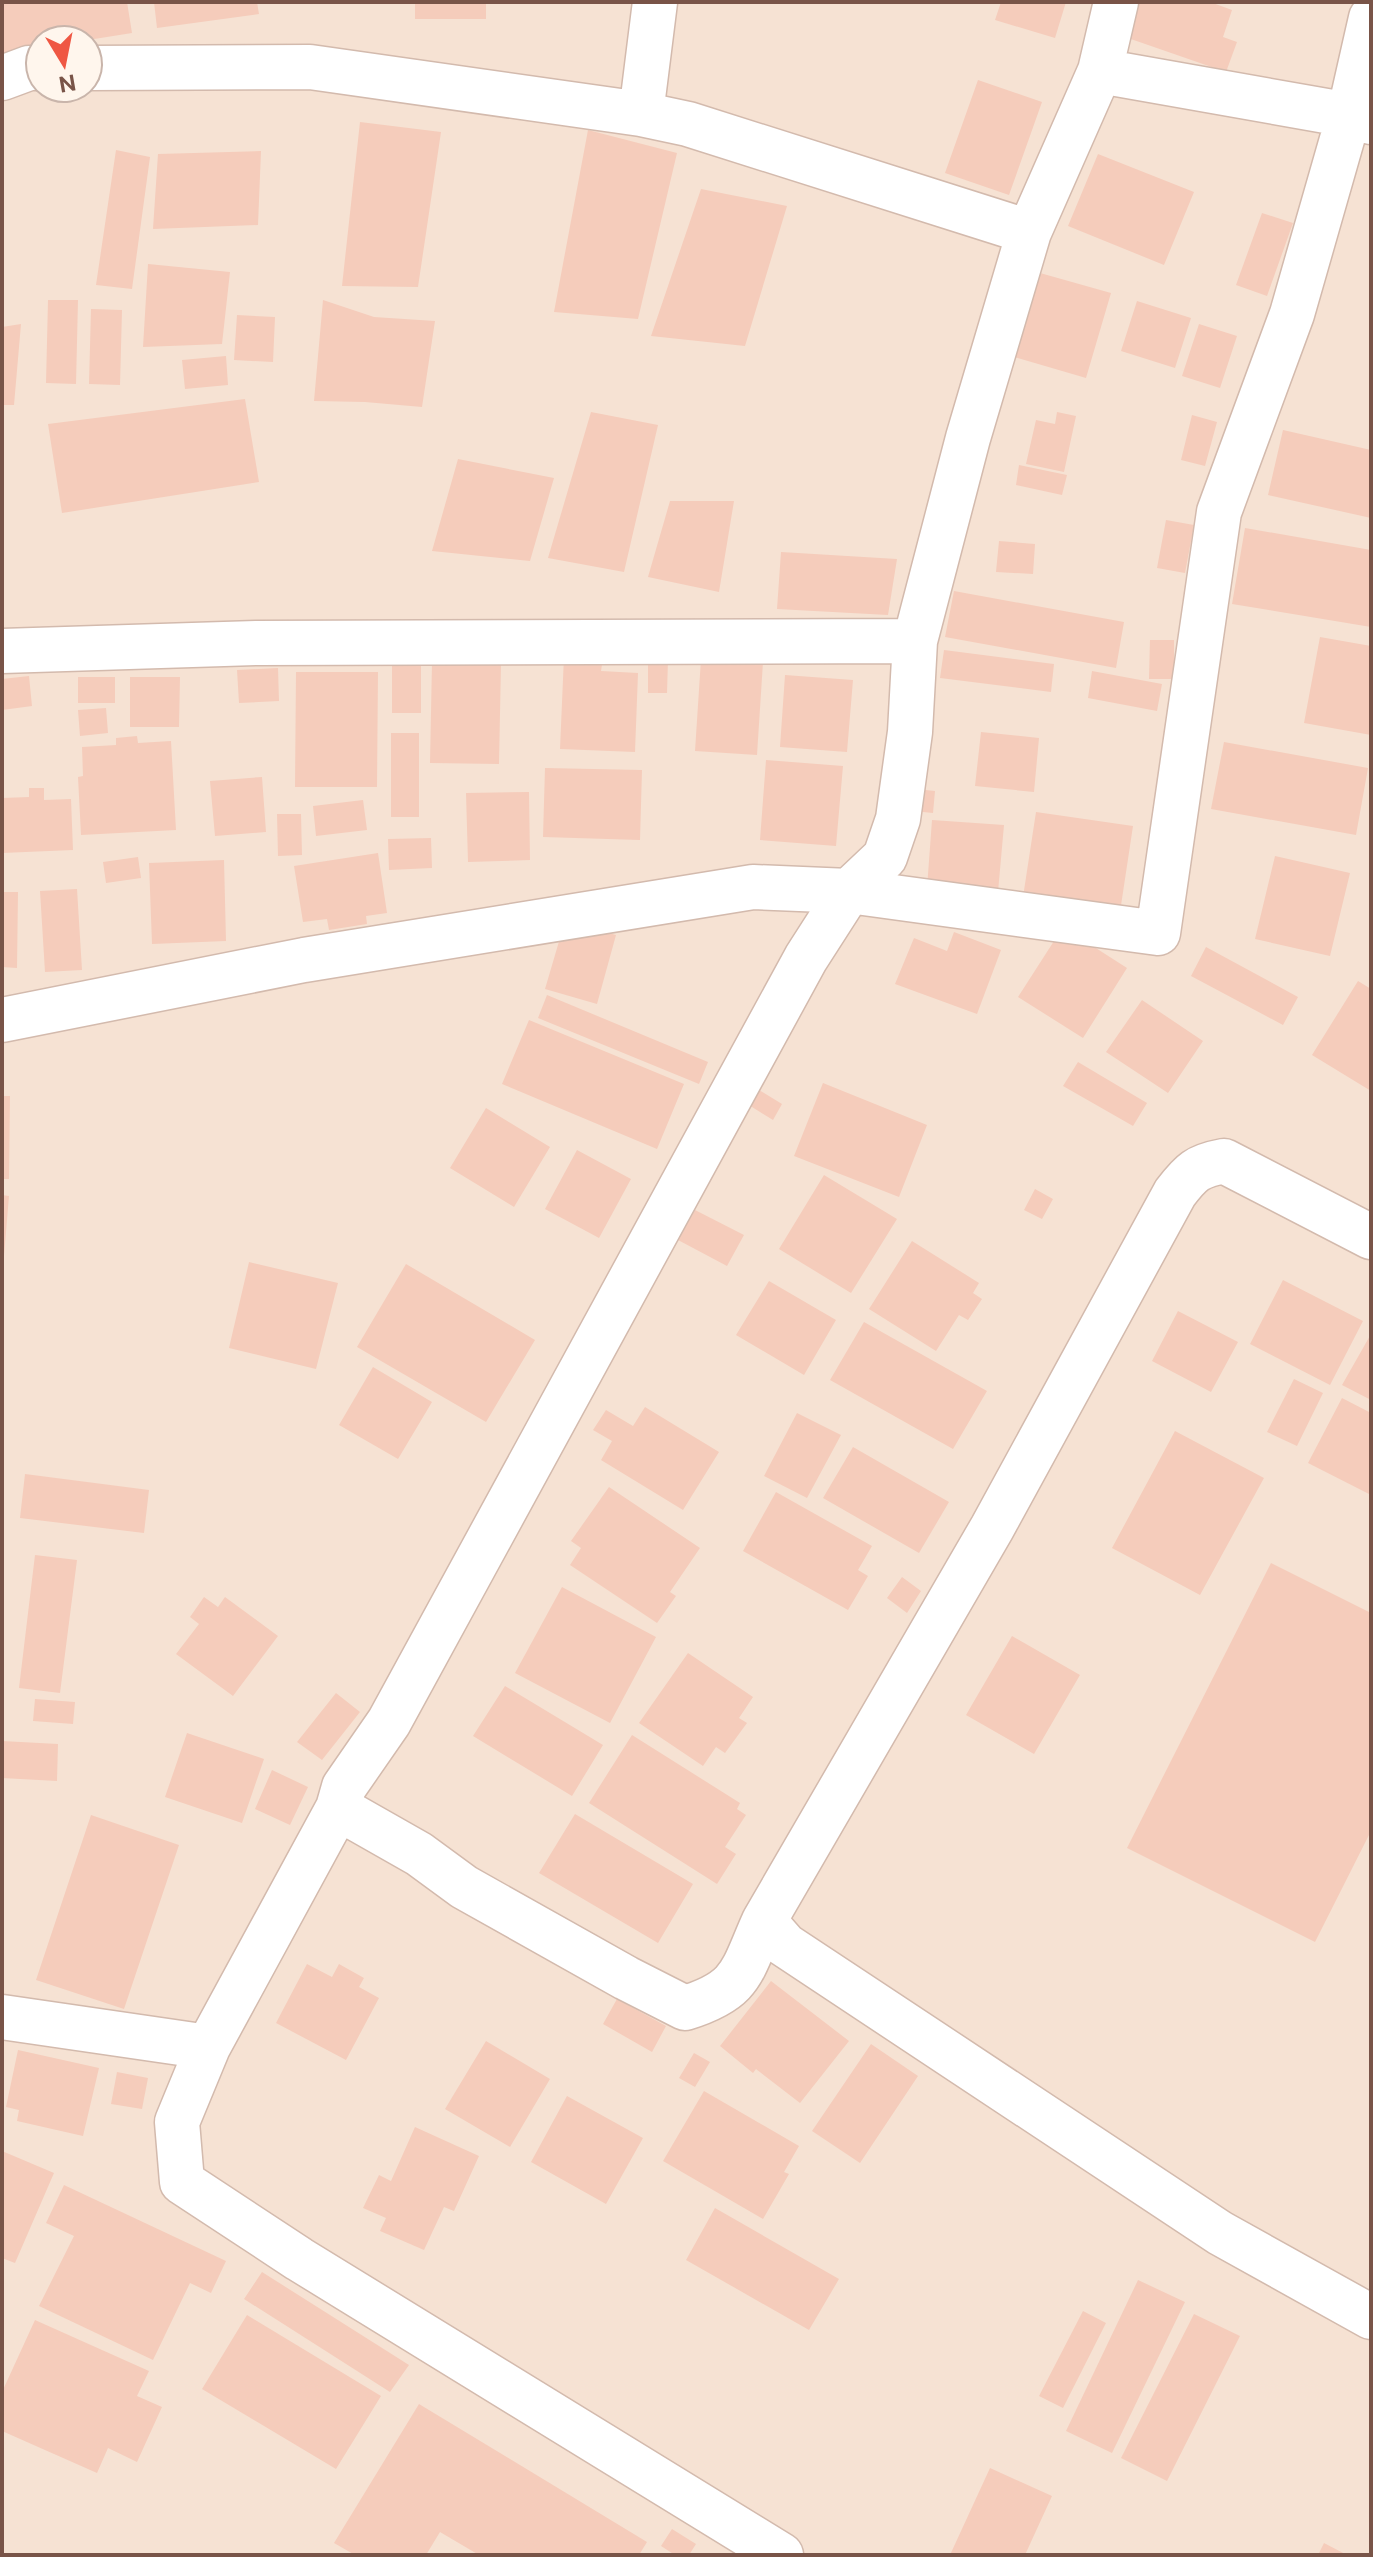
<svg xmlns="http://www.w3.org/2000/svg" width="1373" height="2557" font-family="'Public Sans',sans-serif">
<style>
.residential{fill:#f6e2d3;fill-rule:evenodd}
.building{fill:#f5ccbb}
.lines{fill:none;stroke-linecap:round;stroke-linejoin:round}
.street-casing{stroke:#d3baad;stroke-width:47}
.street{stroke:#fff;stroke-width:44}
</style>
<rect width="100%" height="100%" fill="#fef2e5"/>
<!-- residential -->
<path class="residential" d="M2,2H1371V2555H2ZM40,40H88V88H40Z"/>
<!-- building -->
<path class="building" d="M2,2H127L132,33L88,40H40V48L2,54Z
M154,2H257L259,14L157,28Z
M415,2H486V19H415Z
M1001,2H1066L1055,38L995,20Z
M1137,2H1210L1232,10L1223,37L1237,42L1226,72L1125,37Z
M978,80L1042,102L1009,195L945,173Z
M360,122L441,132L418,287L342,286Z
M588,130L677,153L638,319L554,312Z
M116,150L150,157L132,289L96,285Z
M261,151L258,225L153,229L158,154Z
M1098,154L1194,192L1164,265L1068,226Z
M701,189L787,206L745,346L651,336Z
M1262,213L1293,223L1267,296L1236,285Z
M148,264L230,272L222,344L143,347Z
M1040,273L1111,293L1086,378L1014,357Z
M48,300H78L76,384L46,383Z
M323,300L374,317L435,321L422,407L365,402L314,401Z
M1137,301L1191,318L1175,368L1121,351Z
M91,309L122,310L120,385L89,384Z
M237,315L275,317L273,362L234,360Z
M21,324L14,405H2V327Z
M1199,324L1237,336L1220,388L1182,376Z
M226,356L228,385L185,389L182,360Z
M245,399L259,482L62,513L48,424Z
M591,412L658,425L624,572L548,558Z
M1057,412L1076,416L1064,472L1026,464L1036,420L1055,424Z
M1192,415L1217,422L1205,466L1181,460Z
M1283,430L1371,450V518L1268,495Z
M458,459L554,478L530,561L432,551Z
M1019,465L1067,475L1062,495L1016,485Z
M670,501H734L719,592L648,577Z
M1166,520L1194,525L1185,573L1157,568Z
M1245,528L1371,550V627L1232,604Z
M999,541L1035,544L1033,574L996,572Z
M781,552L897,559L888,615L777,609Z
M954,591L1124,622L1116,668L945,637Z
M1320,637L1371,646V735L1304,723Z
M1150,640H1174V679H1149Z
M944,650L1054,664L1051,692L940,678Z
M564,656L603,658L601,671L638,673L635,752L560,749Z
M701,659L763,662L757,755L695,751Z
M648,660H668L667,693H648Z
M432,662L501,663L499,764L430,763Z
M392,666H421V713H392Z
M278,668L279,701L239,703L237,670Z
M1092,671L1162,684L1157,711L1088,698Z
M296,672H378L377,787H295Z
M785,675L853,680L847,752L780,747Z
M29,676L32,706L2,710V679Z
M78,677H115V703H78Z
M130,677H180L179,727H130Z
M106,708L108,733L80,736L78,710Z
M981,732L1039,738L1034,792L975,786Z
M391,733H419V817H391Z
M137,736L138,743L171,741L176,830L81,835L78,777L83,776L82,747L116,745V738Z
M1224,742L1368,768L1356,835L1211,809Z
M766,760L843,766L836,846L760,840Z
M545,768L642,770L640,840L543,837Z
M262,777L266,832L215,836L210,781Z
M29,788H44V800L71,799L73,850L2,853V798L29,797Z
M916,789L935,791L933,813L913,811Z
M529,792L530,860L468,862L466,793Z
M363,800L367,830L316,836L313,806Z
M1036,812L1133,826L1120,912L1023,897Z
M277,814H301L302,855L278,856Z
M932,820L1004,825L998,892L927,888Z
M431,838L432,868L389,870L388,839Z
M378,853L387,913L366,916L367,924L329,930L327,919L303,922L294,866Z
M1275,856L1350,873L1330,956L1255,939Z
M138,857L141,878L106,883L103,862Z
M224,860L226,941L152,944L149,863Z
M77,889L82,970L45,972L40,891Z
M2,892H18L17,968L2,967Z
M565,921L616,935L597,1004L545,989Z
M1063,927L1127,968L1083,1038L1018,997Z
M954,932L1001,950L977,1014L895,984L914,938L947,951Z
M1206,947L1298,997L1283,1025L1191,976Z
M1358,981L1371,989V1091L1312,1055Z
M547,995L708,1062L699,1084L538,1018Z
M1142,1000L1203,1041L1168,1093L1106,1052Z
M529,1020L684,1084L657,1149L502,1084Z
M1078,1062L1147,1103L1133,1126L1063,1086Z
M823,1083L927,1125L899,1197L794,1156Z
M754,1087L782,1104L773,1120L744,1102Z
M2,1096H10L9,1179H2Z
M486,1108L550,1147L514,1207L450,1168Z
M577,1150L631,1179L599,1238L545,1209Z
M824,1175L897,1219L851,1293L779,1249Z
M1035,1189L1053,1199L1042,1219L1024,1210Z
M2,1195L9,1196L4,1256H2Z
M695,1210L744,1235L727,1266L678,1240Z
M912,1241L979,1283L973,1293L982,1299L968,1320L959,1315L936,1351L869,1309Z
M249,1262L338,1283L316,1369L229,1348Z
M406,1264L535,1340L486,1422L357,1347Z
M1283,1280L1363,1321L1330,1385L1250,1344Z
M769,1281L836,1320L804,1375L736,1335Z
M1178,1311L1238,1342L1211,1392L1152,1361Z
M864,1322L987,1391L953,1449L830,1380Z
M1371,1334V1400L1342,1385Z
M373,1367L432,1402L398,1459L339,1425Z
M1294,1379L1323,1393L1297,1446L1267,1432Z
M1342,1398L1371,1413V1495L1308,1463Z
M645,1407L719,1452L683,1510L601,1460L612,1441L593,1430L606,1410L633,1426Z
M797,1413L841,1435L807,1498L764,1476Z
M1175,1431L1264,1478L1200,1595L1112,1548Z
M853,1447L949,1502L919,1553L823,1498Z
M25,1474L149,1490L144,1533L20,1518Z
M609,1487L700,1548L670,1592L676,1596L657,1623L570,1565L581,1548L571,1541Z
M776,1492L872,1546L858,1570L868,1576L848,1610L743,1551Z
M35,1555L77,1560L60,1693L19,1688Z
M1271,1563L1371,1613V1831L1315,1942L1127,1848Z
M902,1577L921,1591L907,1613L887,1598Z
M562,1587L656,1637L610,1723L515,1673Z
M204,1597L218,1607L225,1597L278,1636L233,1696L176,1654L199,1624L190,1617Z
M1012,1636L1080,1675L1034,1754L966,1715Z
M688,1653L753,1697L739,1718L747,1723L725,1753L716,1747L703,1766L639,1723Z
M505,1686L603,1745L572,1796L473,1736Z
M336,1693L360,1712L322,1760L297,1742Z
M35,1699L75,1702L73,1724L33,1721Z
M187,1733L264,1759L242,1823L165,1797Z
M632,1735L740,1803L737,1809L746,1815L725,1847L736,1854L717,1884L589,1803Z
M2,1741L58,1744L57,1781L2,1778Z
M272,1770L308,1787L290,1825L255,1809Z
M575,1814L693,1884L658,1943L539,1873Z
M91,1815L179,1845L124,2009L36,1980Z
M307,1964L332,1977L339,1964L364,1978L359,1987L379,1998L346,2060L276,2023Z
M771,1981L849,2041L800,2103L756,2069L753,2073L720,2046Z
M617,1999L666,2026L652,2052L603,2024Z
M486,2041L550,2079L510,2147L445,2109Z
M871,2044L918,2076L860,2163L812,2131Z
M18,2050L99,2068L83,2136L17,2121L19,2110L6,2107Z
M694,2053L710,2062L695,2087L679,2078Z
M117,2072L148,2078L142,2109L111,2104Z
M704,2091L799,2146L784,2172L789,2174L763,2219L663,2161Z
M567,2096L643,2138L606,2204L531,2162Z
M415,2127L479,2156L454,2211L444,2207L424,2250L380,2231L386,2218L363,2208L379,2175L391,2181Z
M2,2151L54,2173L15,2263L2,2258Z
M64,2185L226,2261L211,2293L190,2283L153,2360L39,2306L74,2236L46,2223Z
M715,2208L839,2279L809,2330L686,2260Z
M262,2272L409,2365L390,2392L244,2299Z
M1138,2280L1185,2302L1112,2453L1066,2431Z
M1083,2311L1106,2323L1063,2408L1039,2396Z
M1194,2314L1240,2336L1167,2481L1121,2458Z
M247,2315L381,2396L336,2469L202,2389Z
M35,2320L149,2371L137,2396L162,2407L137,2462L108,2448L97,2473L2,2431V2392Z
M419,2404L647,2542L639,2555H479L440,2532L426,2555H355L334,2543Z
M990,2468L1052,2496L1025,2555H950Z
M672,2529L696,2544L689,2555H675L661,2546Z
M1324,2543L1347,2555H1318Z"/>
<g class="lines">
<!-- street casing -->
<g class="street-casing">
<path id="street" d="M88,68L310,67L641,114L688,124L1029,232
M1100,71L1349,115L1371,122
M2,78L29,68H40
M641,114L655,2
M2,651L256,643L915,641
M2,1020L304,960L753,887L849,891L1158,933L1219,512L1292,314L1349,115L1371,18
M338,1808L344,1787L389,1722L806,958L849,891L885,857L898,819L910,732L915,641L968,438L1029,232L1100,71L1116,2
M764,1921L992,1528L1175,1193C1191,1172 1197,1166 1224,1161L1371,1237
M2,2017L208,2047L338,1808L419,1854L464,1887L626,1978L685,2008C743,1990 741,1972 764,1921L785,1945L1220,2233L1371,2317
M208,2047L177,2122L182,2182L299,2259L781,2555"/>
</g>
<!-- street -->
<use href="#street" class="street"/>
</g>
<!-- border -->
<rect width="1373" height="2557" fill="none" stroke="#795448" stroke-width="8"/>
<!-- north arrow -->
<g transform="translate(64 64) rotate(170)"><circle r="38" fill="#fff6ed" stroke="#c9b5ab" stroke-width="2"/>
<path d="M0-6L14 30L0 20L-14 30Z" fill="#ef5743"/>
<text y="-12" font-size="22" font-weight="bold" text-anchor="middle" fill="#795448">N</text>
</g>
</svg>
